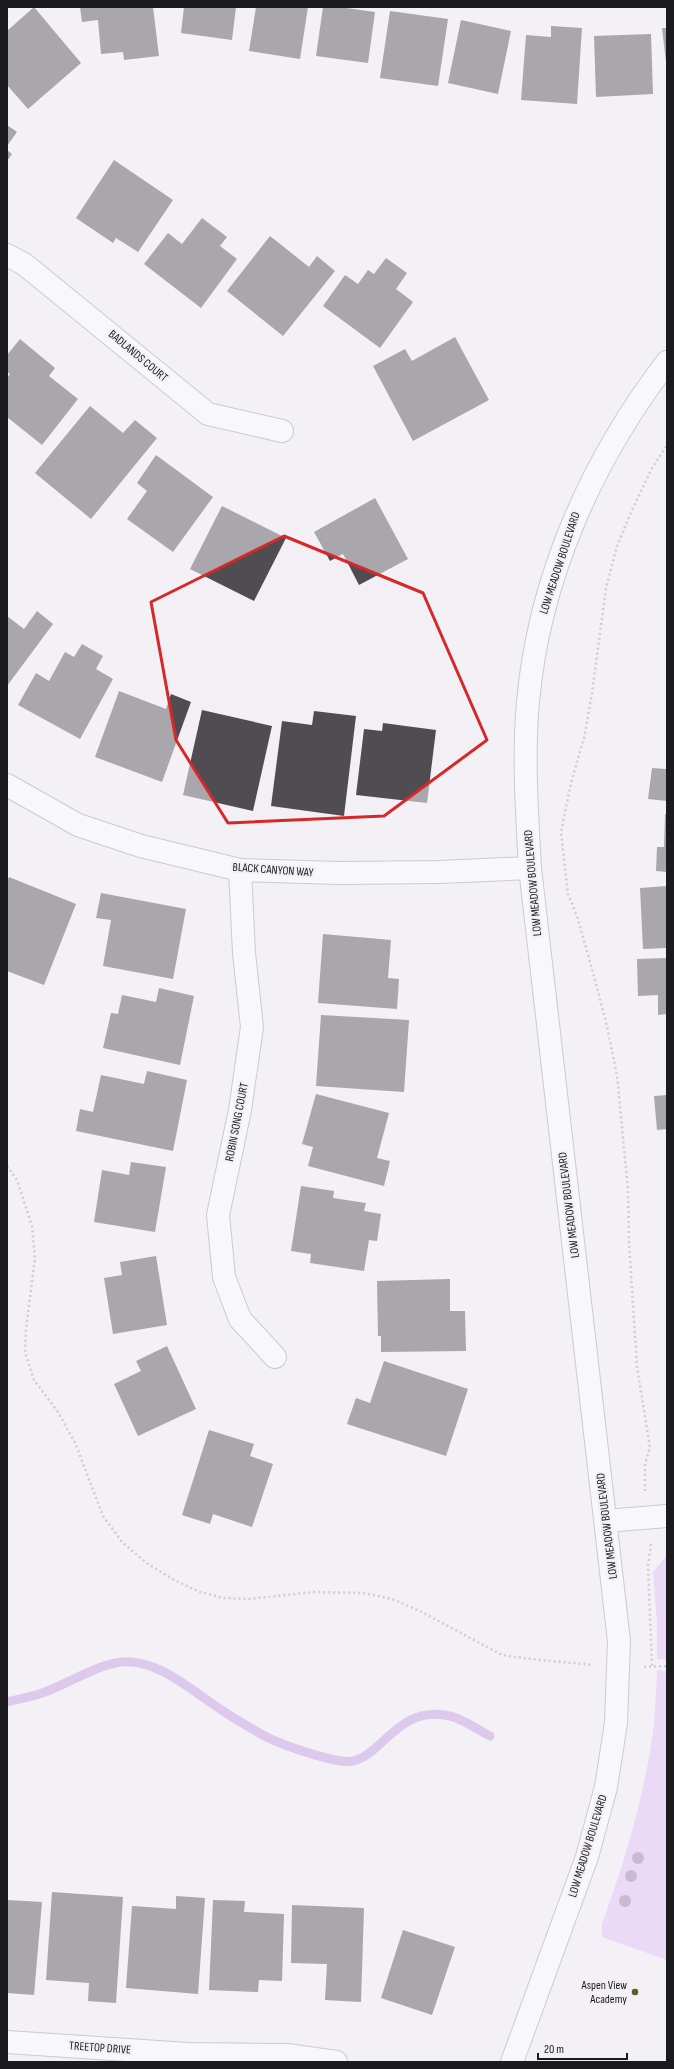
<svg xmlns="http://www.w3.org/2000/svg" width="674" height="2069" font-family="'Sofia Sans Condensed',sans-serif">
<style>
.green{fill:#e3bdfb}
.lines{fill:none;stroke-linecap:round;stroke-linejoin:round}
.stream{stroke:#c39add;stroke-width:9}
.building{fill:#504d52}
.minor-casing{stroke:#9f9ca1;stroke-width:24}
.tertiary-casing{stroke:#9f9ca1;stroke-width:24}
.path{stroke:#a4a2a5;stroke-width:2.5;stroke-dasharray:2 3;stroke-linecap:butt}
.minor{stroke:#fff;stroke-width:22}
.tertiary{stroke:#fff;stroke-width:22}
.tree{fill:#9879a6}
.marked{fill:none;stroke:#d62828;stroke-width:3;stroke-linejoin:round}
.poi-dot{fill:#605926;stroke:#f3f0f5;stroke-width:1.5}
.labels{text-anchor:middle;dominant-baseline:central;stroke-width:4;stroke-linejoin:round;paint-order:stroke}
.street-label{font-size:12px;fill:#1b1a1c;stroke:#f3f0f5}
.poi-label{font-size:12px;fill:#1b1a1c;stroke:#f3f0f5;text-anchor:end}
</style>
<rect width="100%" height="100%" fill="#f3f0f5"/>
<!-- green -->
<path class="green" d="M667,1555V1660L657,1659V1622L653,1572Z
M657,1670L667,1671V1960L602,1937V1924C623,1866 641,1807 651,1746C655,1721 656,1695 657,1670Z"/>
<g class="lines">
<!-- stream -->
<path class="stream" d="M7,1702C19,1699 31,1697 42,1693C66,1685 96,1665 121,1662C157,1658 192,1691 220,1709C233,1718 247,1726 261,1734C278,1744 321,1758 341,1761C380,1768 392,1703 450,1716C463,1719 478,1730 490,1736"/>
</g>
<!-- building -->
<path class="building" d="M34,7L81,63L28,109L7,85V31Z
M80,7H153L159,56L124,60L123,52L101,54L98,20L82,22Z
M184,7H236L232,40L181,33Z
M256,7H308L300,59L249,51Z
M323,7H339L375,12L368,63L316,56Z
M390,11L448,19L438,86L380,78Z
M461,20L511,31L498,94L448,83Z
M551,26L582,28L577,104L521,100L526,35L551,37Z
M662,28H667V62H666Z
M651,34L653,94L596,97L594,36Z
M7,125L17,132L7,146Z
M7,150L12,154L7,161Z
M114,160L173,200L138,252L116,238L113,243L76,218Z
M202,218L227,237L220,246L237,259L201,308L144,264L168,233L182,244Z
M270,236L309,267L317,256L335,271L283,336L227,291Z
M386,258L407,273L396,289L413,302L380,348L323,306L345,275L358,284L368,270L374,274Z
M455,337L489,400L413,441L373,366L405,349L412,361Z
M20,339L55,368L49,376L78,399L42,445L7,417V378L10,374L7,372V355Z
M90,406L123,433L135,420L157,438L91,519L35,473Z
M156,455L213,497L173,552L127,519L147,491L137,483Z
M375,498L408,559L359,585L343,554L330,561L314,532Z
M222,506L286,538L254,601L190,569Z
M37,611L53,624L7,686V616L24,629Z
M82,644L103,656L96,669L113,679L80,739L18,705L36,673L49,681L65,652L74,657Z
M119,691L166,709L171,694L191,702L162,782L95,757Z
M202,710L272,726L253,811L183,795Z
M314,711L356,716L344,816L271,806L282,721L312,725Z
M383,723L436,730L427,803L356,795L364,729L382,731Z
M666,766L667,801L648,799L652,768L666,769Z
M665,814H667V872L656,871L657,847H664Z
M9,877L76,904L44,985L7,971V882Z
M667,886V948L643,949L640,888Z
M101,893L186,909L173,979L103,966L111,920L96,918Z
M323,934L391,940L388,978L399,979L397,1009L318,1003Z
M667,958V1014L658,1015V995L638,996L637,959Z
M159,988L194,996L180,1065L103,1048L111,1013L118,1014L122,995L156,1002Z
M321,1015L409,1020L404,1092L316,1086Z
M147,1071L187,1080L173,1151L76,1131L80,1109L93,1112L101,1075L144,1084Z
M316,1094L389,1113L377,1158L390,1161L384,1186L308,1166L313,1147L302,1144Z
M667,1095V1129L657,1130L654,1096Z
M131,1162L166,1167L155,1232L94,1222L102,1170L129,1175Z
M301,1186L334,1191L333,1198L366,1203L364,1211L381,1214L377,1241L369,1240L364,1271L310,1263L311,1254L291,1251Z
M156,1256L167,1325L113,1334L104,1278L122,1275L120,1262Z
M450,1279V1311H465L466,1351L381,1352V1336H378L377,1281Z
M167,1346L196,1409L138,1436L114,1384L141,1371L136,1361Z
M384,1361L468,1389L446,1456L347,1424L356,1398L370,1403Z
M209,1430L254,1444L250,1456L273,1464L252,1527L213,1514L210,1524L182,1515Z
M52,1892L123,1897L116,2003L88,2001L89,1983L46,1980Z
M176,1896L205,1898L198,1994L126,1988L132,1906L176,1909Z
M7,1900L42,1902L34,1995L7,1993Z
M213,1900L245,1901L244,1912L284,1914L282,1981L259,1980L258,1992L209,1990Z
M292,1905L364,1908L361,2002L325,2000L327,1964L291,1963Z
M403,1930L455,1947L432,2015L381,1998Z"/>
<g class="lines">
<!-- minor casing -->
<g class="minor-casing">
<path id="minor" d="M7,255L24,264L208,414L282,431
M7,785L78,825L141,846L240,870L339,873L439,872L530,868
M240,870L244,953L252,1027L240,1110L218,1215L224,1277L240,1319L275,1357
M606,1521L667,1516
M7,2042L188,2054L287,2055L336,2062"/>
</g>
<!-- tertiary casing -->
<g class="tertiary-casing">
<path id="tertiary" d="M512,2062L587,1857L606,1787L616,1723L619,1641L530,868C527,813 523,757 528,702C539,578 592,460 667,362"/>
</g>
<!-- path -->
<path class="path" d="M7,1166L17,1180L32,1226L35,1258L26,1329L25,1352L34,1380L58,1412L76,1445L103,1516L123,1543L148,1564L176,1581L200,1592L224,1598L248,1599L314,1592L364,1593L392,1599L420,1611L502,1655L531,1659L593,1665
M645,1491V1464L650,1448L637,1367L629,1242L628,1190L617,1075L606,1022L592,969L577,916L568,894L561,832L571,783L585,734L592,693L606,588L617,546L632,510L651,470L667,445
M651,1544L648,1566L652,1667
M644,1667L667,1666"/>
<!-- minor -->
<use href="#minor" class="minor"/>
<!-- tertiary -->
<use href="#tertiary" class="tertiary"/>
</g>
<!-- trees -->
<g class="tree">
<circle cx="638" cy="1858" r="6"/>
<circle cx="631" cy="1876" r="6"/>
<circle cx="625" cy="1901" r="6"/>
</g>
<!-- marked area -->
<path d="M0 0H674V2069H0ZM284,536L423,593L487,740L384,816L228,823L176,740L151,602Z" fill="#f3f0f5" fill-opacity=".55" fill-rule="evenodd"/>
<path class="marked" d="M284,536L423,593L487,740L384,816L228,823L176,740L151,602Z"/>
<!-- markers -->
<circle class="poi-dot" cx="635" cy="1992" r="4"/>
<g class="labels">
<!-- street labels -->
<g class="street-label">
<text transform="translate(138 356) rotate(40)">BADLANDS COURT</text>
<text transform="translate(560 563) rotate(-72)">LOW MEADOW BOULEVARD</text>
<text transform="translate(273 870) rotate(4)">BLACK CANYON WAY</text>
<text transform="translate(533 883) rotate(-95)">LOW MEADOW BOULEVARD</text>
<text transform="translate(237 1122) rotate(-79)">ROBIN SONG COURT</text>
<text transform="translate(569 1205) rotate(-97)">LOW MEADOW BOULEVARD</text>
<text transform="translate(607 1526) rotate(-97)">LOW MEADOW BOULEVARD</text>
<text transform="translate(588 1846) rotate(-73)">LOW MEADOW BOULEVARD</text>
<text transform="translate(100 2048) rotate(4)">TREETOP DRIVE</text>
</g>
<!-- poi labels -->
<g class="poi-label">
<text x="627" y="1985">Aspen View<tspan x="627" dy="14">Academy</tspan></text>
</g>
</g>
<!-- border -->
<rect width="674" height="2069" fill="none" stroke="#1b1a1c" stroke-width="16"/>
<!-- scale -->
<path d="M538 2053v6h89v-6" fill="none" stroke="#1b1a1c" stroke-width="2"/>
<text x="544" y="2053" font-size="12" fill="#1b1a1c" stroke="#f3f0f5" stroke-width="3" paint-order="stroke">20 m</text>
</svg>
